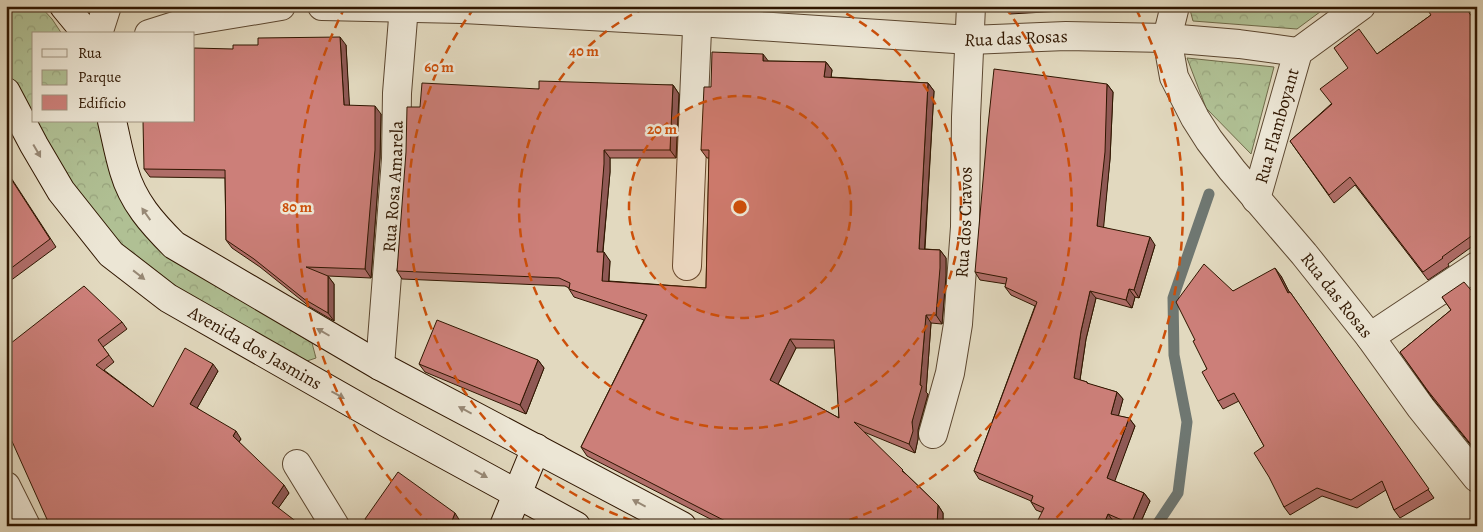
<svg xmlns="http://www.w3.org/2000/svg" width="1483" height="532" font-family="Alegreya,serif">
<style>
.park{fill:url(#park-crowns);stroke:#706b4a}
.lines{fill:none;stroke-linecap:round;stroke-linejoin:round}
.stream{stroke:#6f7771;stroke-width:11}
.street-casing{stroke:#5c4730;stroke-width:30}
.secondary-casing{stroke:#2f1600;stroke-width:30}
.street{stroke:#ece6d5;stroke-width:28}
.secondary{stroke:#ece6d5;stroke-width:28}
.wall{fill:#af6d68;stroke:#2f1600;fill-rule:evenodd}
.shaded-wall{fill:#8f5955;stroke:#2f1600}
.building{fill:#cc7f79;stroke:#2f1600;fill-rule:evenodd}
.oneway{fill:#978875}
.ring{fill:none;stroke:#cc4f0a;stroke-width:2.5;stroke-dasharray:9 6}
.labels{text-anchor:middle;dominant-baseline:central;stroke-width:5;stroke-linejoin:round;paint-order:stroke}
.street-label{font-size:18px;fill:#2f1600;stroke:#ece6d5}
.centre{fill:#cc4f0a;stroke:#ece6d5;stroke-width:2.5}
.ring-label{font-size:15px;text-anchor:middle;font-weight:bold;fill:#cc4f0a;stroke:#ece6d5;stroke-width:5;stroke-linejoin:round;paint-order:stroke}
</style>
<defs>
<pattern id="park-crowns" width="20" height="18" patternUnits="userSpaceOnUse" patternTransform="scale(1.25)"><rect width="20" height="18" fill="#b0c094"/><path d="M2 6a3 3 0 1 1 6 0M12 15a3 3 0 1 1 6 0" fill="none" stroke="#98a47e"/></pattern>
</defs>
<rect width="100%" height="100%" fill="#e2d9bf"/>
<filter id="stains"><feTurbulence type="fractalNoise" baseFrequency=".004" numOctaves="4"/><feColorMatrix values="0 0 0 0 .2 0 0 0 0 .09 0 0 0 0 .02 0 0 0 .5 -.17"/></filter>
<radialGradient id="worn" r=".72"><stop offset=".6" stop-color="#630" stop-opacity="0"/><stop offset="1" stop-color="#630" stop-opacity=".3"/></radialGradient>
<!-- park -->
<path class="park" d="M6,6H40L52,19L62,34H34V121L6,71Z
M1189,6H1328L1297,29L1193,21Z
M1187,58L1274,67L1251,154L1206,108Z
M34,121H99L171,255L312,343L316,358L304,362L176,292L123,251L76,191Z"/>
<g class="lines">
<!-- stream -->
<path class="stream" d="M1156,526L1178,493L1187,422L1174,355L1173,298L1209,194"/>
<!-- street casing -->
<g class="street-casing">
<g id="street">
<path id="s1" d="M322,6L463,9L698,22L970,40L1066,36L1167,38L1239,44L1298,52"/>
<path id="s2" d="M1175,6L1167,38L1174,77L1195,118L1209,140L1232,170L1304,254L1370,337L1421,408L1477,478"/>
<path d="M98,34L107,6"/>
<path d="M149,34L190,21L281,6"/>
<path id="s3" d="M1256,199L1298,52L1361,6"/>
<path d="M687,266L698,6"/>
<path d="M1370,337L1477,266"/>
<path id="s4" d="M380,366L396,159L397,93L404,6"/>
<path id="s5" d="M933,434L950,373L958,324L965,227L966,117L971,6"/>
<path d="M297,464L335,526"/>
<path d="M6,486L26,526"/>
</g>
</g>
<!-- secondary casing -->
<g class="secondary-casing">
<g id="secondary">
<path d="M64,6L83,29L85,34"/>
<path id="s6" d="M6,92L34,145L61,191L111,254L168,298L389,424L576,526"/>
<path d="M112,121C116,138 119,155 124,171C133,202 152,223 174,245L380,366L682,526"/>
<path d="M504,526L536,448"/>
</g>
</g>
<!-- street -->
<use href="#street" class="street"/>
<!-- secondary -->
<use href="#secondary" class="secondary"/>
</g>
<!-- wall -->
<path class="wall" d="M1005,6H1103L1097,9L1010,14Z
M1431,15L1476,22L1477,21V243L1448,264L1449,266L1428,280L1355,185L1334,203L1290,141L1331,104L1377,54Z
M346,45L349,106L381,114L380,158L371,278L328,276L334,284V321L310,307L260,267L232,248L226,240L225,178L150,177L144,169L233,49Z
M768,61L826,62L832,70L831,77L928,83L934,91L925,249L940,250L946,258V276L942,324L931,323L926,392L928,394L918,430V439L915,453L864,432L905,473L938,505L943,513V526H724L587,456L581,447L644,320L574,297L569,289V288L565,286L402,279L397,271L420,107L539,89L673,85L679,94L676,158H610V172L603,252L610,261L609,281L706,288L709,158H707L701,150ZM796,348H835L839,418L778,384Z
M1107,84L1113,92L1110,159L1103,227L1155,245L1139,298L1135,297L1132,308L1096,298L1086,339L1080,380L1087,382L1088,384L1117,392L1123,399L1118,416L1129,418L1135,426L1114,481L1144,493L1150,501L1139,526H1122L1114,522L1041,512L1036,510L1031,502V501L979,479L974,471L1035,306L1011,295L1005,287L1006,284L980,280L975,272Z
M6,170L56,247L6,284Z
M1281,276L1289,292H1290L1434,498L1400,518L1394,510L1386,490L1357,508L1322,496L1290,515L1284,507L1264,446L1239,401L1223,409L1218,401L1207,369L1195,340L1233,291Z
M1442,297H1477V453L1433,399L1400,352L1451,310Z
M122,322L127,329L103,347L114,362L104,370L153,407L218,371L197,408L241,439L239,442L289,493L278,508L6,347Z
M538,360L544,368L526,414L425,372L419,364Z
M365,519L460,521L459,526H369Z"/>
<!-- shaded-wall -->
<path class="shaded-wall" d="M340,37L346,45L350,114L344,105Z
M763,54L769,62L763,61Z
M826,62L832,70L830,85L824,77Z
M928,83L934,91L924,257L919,249Z
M1107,84L1113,92L1110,159L1103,234L1097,226Z
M673,85L679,94L676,158L670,150Z
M375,106L381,114L380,158L371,278L365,269Z
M604,150L610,158V172L602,260L597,252Z
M1150,237L1155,245L1139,298L1134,290Z
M940,250L946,258V276L942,324L936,315Z
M604,252L610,261L608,289L602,281Z
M1275,268L1281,276L1294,301L1288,293Z
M328,276L334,284V321L328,313Z
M1129,289L1135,297L1132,308L1126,300Z
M1090,291L1096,298L1086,339L1079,386L1074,378L1081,331Z
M926,315L931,323L926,392L928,394L918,430V439L915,453L909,444L912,422L920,385Z
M790,339L796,348L776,388L770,380Z
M538,360L544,368L526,414L520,405Z
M213,364L218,371L195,412L190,404Z
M1117,392L1123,399L1117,421L1111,414Z
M1129,418L1135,426L1113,486L1107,478Z
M236,431L241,439L238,443L233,436Z
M284,485L289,493L277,510L272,503Z
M1144,493L1150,501L1139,526H1132L1131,524Z
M938,505L943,513V526H937Z
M455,513L460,521L459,526H450Z
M1108,514L1114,522L1112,526H1103Z"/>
<!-- building -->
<path class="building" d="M1425,6H1464L1476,22L1477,21V232L1442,257L1443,258L1423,272L1350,177L1329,195L1290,141L1332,104L1320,89L1348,68L1334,48L1359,29L1377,54L1431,15Z
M340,37L344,105L375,106V150L365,269L306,267L328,276V313L304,299L254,259L226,240L225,170L144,169L143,121H194V48L233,49V45H258V38Z
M712,52L763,54V61L826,62L824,77L928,83L919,249L940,250V268L936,315H926L920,385L922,386L912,422L913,431L909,444L854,422L903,470L902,471L907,475L938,505L937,526H735L581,447L647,315L569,289L570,283L559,278L397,271L406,152L407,107H420L422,83L539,89V81L673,85L670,150H604V164L597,252H604L602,281L706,288L709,150H701L704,87H711ZM790,339L834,340L839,418L770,380Z
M994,69L1107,84L1105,152L1097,226L1150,237L1134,290L1129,289L1126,300L1090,291L1081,331L1074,378L1087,382V383L1117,392L1111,414L1129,418L1107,478L1144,493L1131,524L1108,514L1103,526H1035L1044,508L1031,502L1033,496L974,471L1037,302L1005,287L1007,278L975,272L987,135Z
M6,171L50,239L6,272Z
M1204,264L1233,291L1275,268L1288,293L1290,292L1429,489L1394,510L1382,481L1351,500L1317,488L1284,507L1269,477L1254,453L1264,446L1234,393L1218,401L1202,372L1207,369L1193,341L1195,340L1176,302Z
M1464,282L1477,297V452L1428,391L1400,352L1451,310L1442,297Z
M84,286L122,322L98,340L109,355L96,365L153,407L185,348L213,364L190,404L236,431L233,436L284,485L272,503L302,526H50L6,428V347Z
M437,320L538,360L520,405L419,364Z
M398,472L455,513L450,526H374L365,519Z"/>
<!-- one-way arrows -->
<defs><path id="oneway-solid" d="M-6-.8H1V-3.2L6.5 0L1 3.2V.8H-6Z" transform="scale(1.25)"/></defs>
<g class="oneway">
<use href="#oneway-solid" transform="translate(37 151) rotate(60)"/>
<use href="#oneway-solid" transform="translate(146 214) rotate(-125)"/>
<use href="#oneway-solid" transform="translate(139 275) rotate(38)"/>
<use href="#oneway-solid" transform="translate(323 332) rotate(-150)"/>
<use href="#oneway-solid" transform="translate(338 395) rotate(29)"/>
<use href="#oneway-solid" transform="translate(465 410) rotate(-152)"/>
<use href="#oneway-solid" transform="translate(481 474) rotate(29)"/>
<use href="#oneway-solid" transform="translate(639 503) rotate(-152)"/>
</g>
<!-- distance rings -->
<circle cx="740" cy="207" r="111" fill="#cc4f0a" fill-opacity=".12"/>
<g class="ring">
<circle cx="740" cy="207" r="111"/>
<path d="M833 7A221 221 0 1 1 647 7"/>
<path d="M646 525A332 332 0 0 1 475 7M1005 7A332 332 0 0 1 834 525"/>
<path d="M432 526A443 443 0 0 1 344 9M1136 9A443 443 0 0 1 1048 526"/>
</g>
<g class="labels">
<!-- street labels -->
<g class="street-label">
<text stroke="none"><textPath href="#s1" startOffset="695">Rua das Rosas</textPath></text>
<text stroke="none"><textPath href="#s3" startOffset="76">Rua Flamboyant</textPath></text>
<text stroke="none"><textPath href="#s4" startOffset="180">Rua Rosa Amarela</textPath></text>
<text stroke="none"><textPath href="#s5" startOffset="215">Rua dos Cravos</textPath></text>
<text stroke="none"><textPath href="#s2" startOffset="346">Rua das Rosas</textPath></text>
<text stroke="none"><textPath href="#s6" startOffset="366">Avenida dos Jasmins</textPath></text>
</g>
</g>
<circle cx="740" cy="207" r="8" class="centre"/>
<g class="ring-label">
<text x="584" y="56">40 m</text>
<text x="439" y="72">60 m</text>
<text x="662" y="134">20 m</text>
<text x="297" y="212">80 m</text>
</g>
<!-- margin -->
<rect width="1483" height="532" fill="none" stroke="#e2d9bf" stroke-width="25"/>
<rect x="8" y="8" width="1468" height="517" fill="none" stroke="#2f1600" stroke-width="2.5"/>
<rect x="12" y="12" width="1458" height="507" fill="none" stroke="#2f1600"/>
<!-- legend -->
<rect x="32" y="32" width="162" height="90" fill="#ece6d5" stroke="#a09380"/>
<rect x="42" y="49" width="25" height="8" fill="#ece6d5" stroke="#a09380"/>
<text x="78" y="58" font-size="15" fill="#2f1600">Rua</text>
<rect x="42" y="70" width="25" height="15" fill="url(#park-crowns)" stroke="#a09380"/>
<text x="78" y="82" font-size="15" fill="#2f1600">Parque</text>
<rect x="42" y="95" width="25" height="15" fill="#cc7f79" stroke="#a09380"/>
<text x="78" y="108" font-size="15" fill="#2f1600">Edifício</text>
<rect width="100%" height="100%" filter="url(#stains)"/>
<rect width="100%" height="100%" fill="url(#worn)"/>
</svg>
